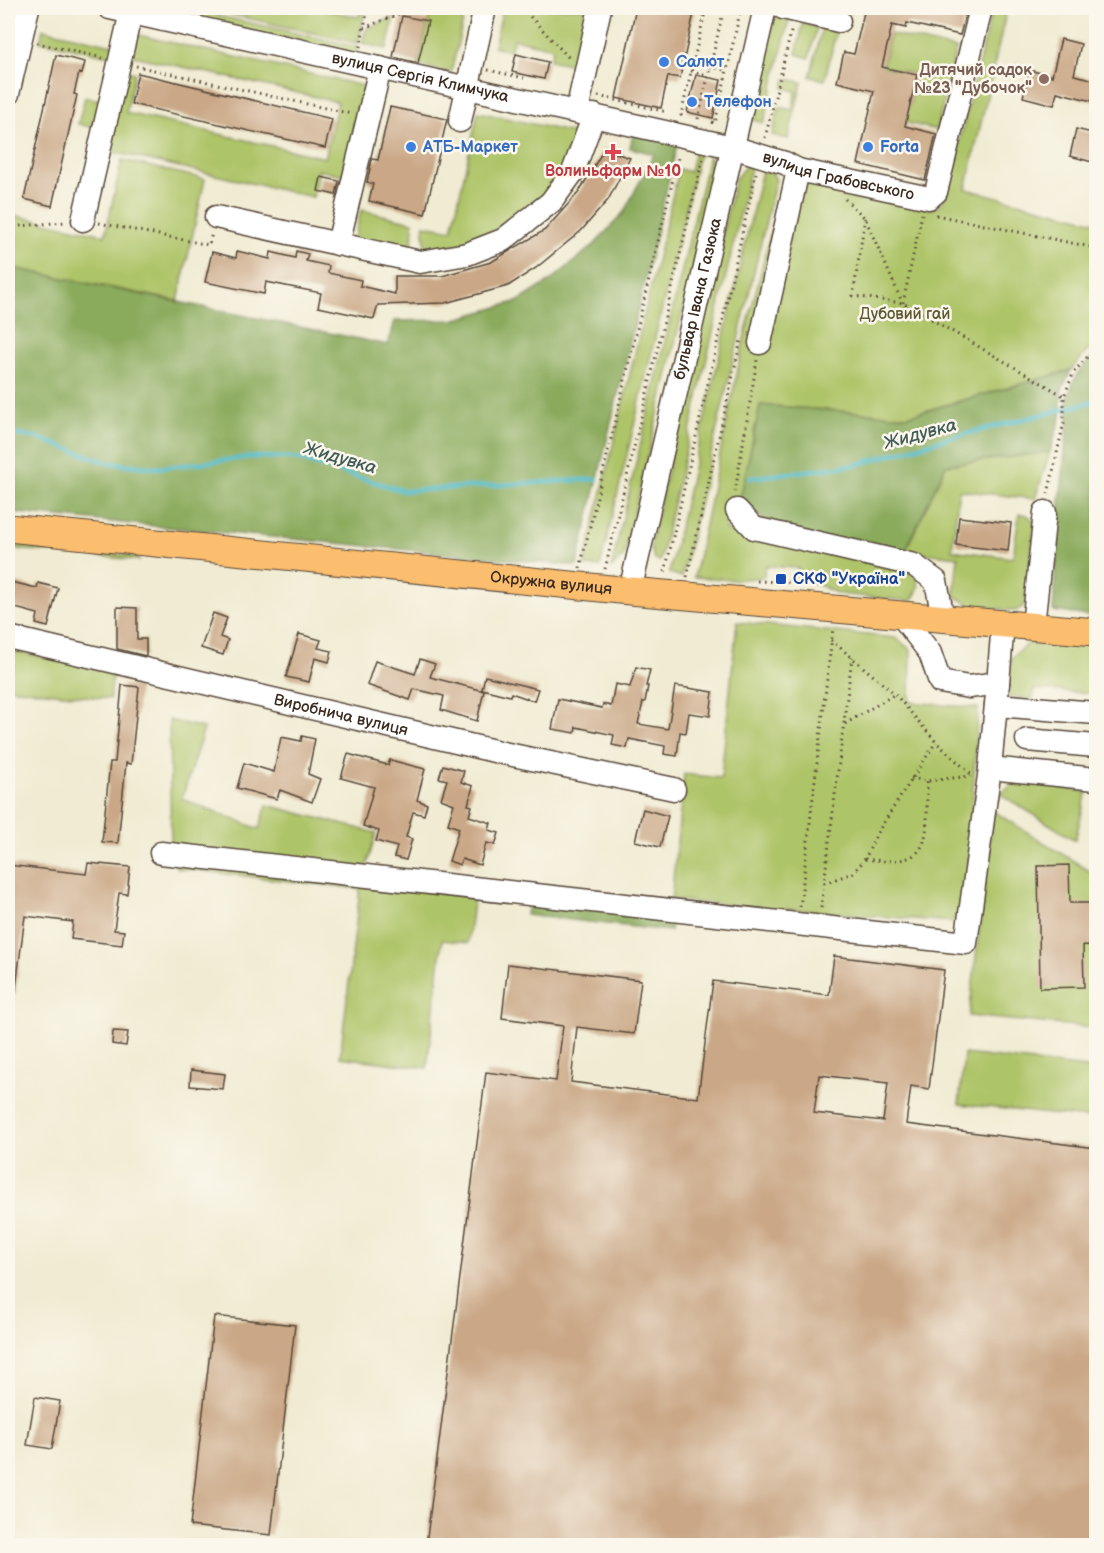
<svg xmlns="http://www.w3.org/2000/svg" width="1104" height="1553" font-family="'Balsamiq Sans',sans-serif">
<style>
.green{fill:#aec468;stroke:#747743;stroke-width:1.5}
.forest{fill:#8aaa5c;stroke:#626a3d;stroke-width:1.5}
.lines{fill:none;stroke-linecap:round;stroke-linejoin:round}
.stream{stroke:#4bb9c5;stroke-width:4.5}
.building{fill:#caa887;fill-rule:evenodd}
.minor-casing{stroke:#564739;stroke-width:25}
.major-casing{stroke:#564739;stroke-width:29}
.path{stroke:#564739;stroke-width:3;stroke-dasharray:1.5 4.5;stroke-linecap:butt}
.minor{stroke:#fff;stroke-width:22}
.major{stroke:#fbbd6e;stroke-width:27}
.shop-dot{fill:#3f7fe0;stroke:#fbf7ec;stroke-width:2}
.education-dot{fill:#8d6e63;stroke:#fbf7ec;stroke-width:2}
.health-dot{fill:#e0444e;stroke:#fbf7ec;stroke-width:2}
.transit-dot{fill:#1a4fb4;stroke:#fbf7ec;stroke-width:2}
.labels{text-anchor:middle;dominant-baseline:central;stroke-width:5;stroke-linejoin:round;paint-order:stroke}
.shop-label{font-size:16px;font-weight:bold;fill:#366cbe;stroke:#fbf7ec;text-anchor:start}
.education-label{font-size:16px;font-weight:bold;fill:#785e54;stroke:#fbf7ec;text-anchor:end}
.street-label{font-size:16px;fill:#3b2a1e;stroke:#fbf7ec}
.health-label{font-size:16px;font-weight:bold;fill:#be3a42;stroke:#fbf7ec}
.park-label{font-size:16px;fill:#5e5834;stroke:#fbf7ec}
.transit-label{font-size:16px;font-weight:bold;fill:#164399;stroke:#fbf7ec;text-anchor:start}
.water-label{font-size:18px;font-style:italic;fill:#415c58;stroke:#fbf7ec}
</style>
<rect width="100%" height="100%" fill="#fbf7ec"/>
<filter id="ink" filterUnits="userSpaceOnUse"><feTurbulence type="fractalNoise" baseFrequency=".0167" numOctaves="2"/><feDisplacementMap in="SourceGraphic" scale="12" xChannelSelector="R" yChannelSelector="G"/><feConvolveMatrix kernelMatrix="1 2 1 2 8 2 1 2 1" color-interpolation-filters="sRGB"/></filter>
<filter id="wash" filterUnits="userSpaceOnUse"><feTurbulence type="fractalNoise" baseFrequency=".008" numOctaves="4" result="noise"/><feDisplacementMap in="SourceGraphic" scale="24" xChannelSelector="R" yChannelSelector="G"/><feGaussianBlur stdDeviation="1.35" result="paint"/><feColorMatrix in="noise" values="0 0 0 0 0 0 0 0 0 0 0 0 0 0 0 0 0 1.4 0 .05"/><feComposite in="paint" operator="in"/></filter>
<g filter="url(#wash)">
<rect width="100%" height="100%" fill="#f0ebd2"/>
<!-- green -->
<path class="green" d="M146,8H183L358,47L356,56Z
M202,8H315L359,17L361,8H366L358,43Z
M431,8H466L451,73L418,65Z
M503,8H596L583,67L550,60L553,48L514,39L510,51L494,47Z
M992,10L1006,13L966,189L1096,222V341L1071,370L907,416L760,405L740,500L732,498L725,530L910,570C922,582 920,589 911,601L838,594L809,580L798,579V568L765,566L764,577L736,580L694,577L744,339L785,176L933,209L942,203L946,196Z
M394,17L387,49L362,43L366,29Z
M774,17L789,20L764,123L749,119Z
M803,24L817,27L809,58L796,54Z
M822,28L836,32L825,80L810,77Z
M43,29L117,46L115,57L40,41Z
M134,34L368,87L348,176L319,170L313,197L108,151L126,71L135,73L126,113L325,158L338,102L129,55Z
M890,34L956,49L937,130L903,122L910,105L917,75L886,67L881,73Z
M786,79L802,82L788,139L772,135L779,107L792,110L796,91L783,88Z
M85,97L105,101L99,129L78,124Z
M478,112L583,135L569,170L501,236L425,252L424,225L452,230Z
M695,149L700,150L600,567L584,566L679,169L690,172Z
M709,156L715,176L624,556L611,568Z
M122,160L205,179L178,301L8,267V214L105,235Z
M748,163H752L660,561L654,559L651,549L652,537L735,179Z
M762,171L772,173L776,179L682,577L669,573Z
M361,210L413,222L412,251L353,243Z
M1050,452L1035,499L959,490L952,550L1013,558L1019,514C1027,514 1030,516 1035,523L1025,605L1016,611L971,606L954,595L958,557L924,553L923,563L902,558L946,465Z
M8,543L136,556L139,560L8,548Z
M737,622L896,638L911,650L910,702L978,708L966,908L952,922L671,900L684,774L721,778Z
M1032,640L1096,645V694L1034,689L1033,699L1008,697L1011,658Z
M8,650L113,672L110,699L8,688Z
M169,720L204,728L182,799L259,829L267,805L376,833L366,869L171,849Z
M1016,782L1087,792L1075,840L1000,794Z
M993,811L1096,875V1028L969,1016Z
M177,859L474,894L468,943L442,940L427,1068L340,1057L360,889L176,868Z
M964,1054L1096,1069V1119L959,1104Z"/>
<!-- forest -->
<path class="forest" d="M633,134L677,145L577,566L8,512V267L388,345L395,321L453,320L519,301L549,282L595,244L624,212L654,154L630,148Z
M1096,352V617L1053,611L1059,511L1068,422L1067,398L1077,374Z
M1071,370L1061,392V417L1050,452L946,465L902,558L772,527L740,500L760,405L907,416Z
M528,900L672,916L670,931L526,915Z"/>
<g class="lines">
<!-- stream -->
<path class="stream" d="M8,434L35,437L108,463L158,468L251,457L295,458L404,491L597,479
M749,478L855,465L945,439L1096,401"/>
</g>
<g id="blocks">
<!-- building -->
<path class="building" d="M636,8H695L680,78L668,76L661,108L616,98Z
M865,8H967L960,35L907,23L906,28L892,25L882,67L917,75L905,126L936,134L925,180L858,164L874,91L837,82L844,52L854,54Z
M402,16L428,21L418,63L393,57Z
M1061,39L1081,44L1074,75L1096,80V102L1057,92L1054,105L1023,97L1029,70L1052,76Z
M516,54L548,62L544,79L512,72Z
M56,55L85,62L82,74L79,73L74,94L77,95L52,206L24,199Z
M138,73L332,119L325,148L131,104Z
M696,75L721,80L713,118L687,112Z
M390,107L447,119L425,214L369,201L373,184L367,182L372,159L378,160Z
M1076,129L1096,134V163L1070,156Z
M604,149L630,158L608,200L581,231L536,268L508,286L445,303L378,305L374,319L318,307L321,293L266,282L264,294L205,282L212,252L236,258L237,251L270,259L271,252L295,258L296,251L308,254L306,261L329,266L328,273L361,280L360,286L395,294V276H442L491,262L545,230L579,192Z
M321,177L339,181L336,195L318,191Z
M959,517L1011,523L1008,551L956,545Z
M11,582L37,588L38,583L58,588L48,627L36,624L38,614L8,606Z
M117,607L137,608V639H146V656L117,649Z
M213,613L227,618L220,637L228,640L223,655L201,648Z
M299,634L321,640L318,648L332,651L329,662L315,658L309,682L286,677Z
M420,659L435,664L430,677L484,691L477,721L441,710L444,696L414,689L410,700L367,685L375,661L415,674Z
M636,667L650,670L646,686H648L645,702H643L638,724L668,729L675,686L713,692L710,716L689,713L686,733L680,732L677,756L664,754L665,746L629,739L627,748L612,745L614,735L576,727L575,733L552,729L558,699L602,708L603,704L611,706L615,684L630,687Z
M485,676L538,689L534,701L511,693L510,696L482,689Z
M122,685L139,687L131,764L126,763L118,843L102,842L110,762H115Z
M302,736L315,739L308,774L320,779L312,802L280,790L277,799L237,788L244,763L274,772L281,737L301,741Z
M348,754L388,765L390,760L425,769L417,800L427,804L424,815L413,812L406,837L412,839L406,860L394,857L397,847L376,841L379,831L363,826L374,787L341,778Z
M443,765L464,771L461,782L473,786L468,805L472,806L469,816L491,823L489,830L499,833L495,845L486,843L480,865L462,859L460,865L449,861L459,828L448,824L454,804L441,799L447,780L439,778Z
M643,809L668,816L660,847L635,841Z
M88,863L130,867L127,894L119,893L114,930L124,931L122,945L71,939L73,922L25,916L15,995H8V865L86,874Z
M1069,865L1070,903H1096V946L1083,945L1084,987L1040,988L1038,866Z
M834,956L944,970L929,1089L911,1086L906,1124L1096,1148V1545H426L486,1072L556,1081L563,1026L502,1018L508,964L641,980L634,1034L577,1027L571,1082L698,1098L713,981L829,995ZM819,1075L888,1083L883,1121L814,1113Z
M113,1031L128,1032L126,1046L112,1044Z
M191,1070L225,1074L223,1089L190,1086Z
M214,1316L295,1325L271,1535L190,1526Z
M35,1397L60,1401L52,1449L27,1445Z"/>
</g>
</g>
<g filter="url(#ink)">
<use href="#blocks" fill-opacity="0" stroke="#564739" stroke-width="1.5"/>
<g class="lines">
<!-- minor casing -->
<g class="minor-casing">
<g id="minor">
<path id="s1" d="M110,8L732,147L785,163L798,170L929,198L936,192L981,8"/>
<path d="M783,8L839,21"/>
<path d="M8,94L28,8"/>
<path d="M577,111L600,8"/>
<path d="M460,121L485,8"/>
<path d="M216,217L420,262L467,254L503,240L551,202L573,172L594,115"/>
<path d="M83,220L131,12"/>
<path d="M338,244L380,68"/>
<path d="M760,343L798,170"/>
<path d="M737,510L754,528L914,565L936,581L943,618"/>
<path id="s2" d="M630,591L765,8"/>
<path d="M901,615L930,653L940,682L969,687L998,683L1003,623"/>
<path d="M1033,626L1045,512"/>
<path id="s3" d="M8,637L503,753L674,789"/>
<path d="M996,705L1096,713"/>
<path d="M1027,740L1096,746"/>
<path d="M990,768L1096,779"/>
<path d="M161,853L966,943L990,768L998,683"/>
</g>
</g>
<!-- major casing -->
<g class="major-casing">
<g id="major">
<path id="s4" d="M8,528L630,591L1096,632"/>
</g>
</g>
<!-- path -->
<path class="path" d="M522,8L570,59
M1076,8L1096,12
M724,9L740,12
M364,28L413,8
M37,43L103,58
M360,47L368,8
M136,66L352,114
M710,67L726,70
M488,70L524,78
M691,71L708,75
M598,96L667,112
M682,116L681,115L706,8
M698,119L724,8
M712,122L715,123L741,8
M765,138L792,28
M845,199L865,218L902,302
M936,215L1096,248
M865,218L853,296L903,303L1064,396
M99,223L209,245L212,233
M8,227L65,222
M903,303L922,214
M735,492L757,360
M1048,494L1064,422V396L1074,372L1096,347
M580,568L679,154
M605,569L703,158
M665,572L756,173
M687,577L741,340
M757,581L809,583L819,586
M831,640L895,694L936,742L972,775
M845,724L895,694
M911,778L927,781L971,776
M865,859C937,869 926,837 927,781
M824,883L853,873L865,859L877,833L936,742
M800,907L833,628
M821,908L852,657"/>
<!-- minor -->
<use href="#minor" class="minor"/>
<!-- major -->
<use href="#major" class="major"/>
</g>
</g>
<!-- markers -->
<g class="shop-dot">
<circle cx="664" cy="62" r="6"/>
<circle cx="692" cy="102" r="6"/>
<circle cx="411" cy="147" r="6"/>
<circle cx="868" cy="147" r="6"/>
</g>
<circle class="education-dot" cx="1044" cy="79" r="6"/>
<path class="health-dot" d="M610 143h6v6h6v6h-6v6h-6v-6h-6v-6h6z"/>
<rect class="transit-dot" x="775" y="573" width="12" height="12" rx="3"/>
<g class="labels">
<!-- shop labels -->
<g class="shop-label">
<text x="676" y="62">Салют</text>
<text x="704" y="102">Телефон</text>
<text x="423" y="147">АТБ-Маркет</text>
<text x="880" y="147">Forta</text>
</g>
<!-- education labels -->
<g class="education-label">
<text x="1032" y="70">Дитячий садок<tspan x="1032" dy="18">№23 "Дубочок"</tspan></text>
</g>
<!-- street labels -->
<g class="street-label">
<text stroke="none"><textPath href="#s1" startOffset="318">вулиця Сергія Климчука</textPath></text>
<text stroke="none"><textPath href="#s1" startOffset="748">вулиця Грабовського</textPath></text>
<text stroke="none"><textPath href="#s2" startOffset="300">бульвар Івана Газюка</textPath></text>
<text stroke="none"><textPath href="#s4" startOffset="546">Окружна вулиця</textPath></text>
<text stroke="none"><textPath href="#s3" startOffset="342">Виробнича вулиця</textPath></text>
</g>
<!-- health labels -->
<g class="health-label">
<text x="613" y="171">Волиньфарм №10</text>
</g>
<!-- park labels -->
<g class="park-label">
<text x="905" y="314">Дубовий гай</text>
</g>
<!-- transit labels -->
<g class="transit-label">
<text x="793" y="579">СКФ "Україна"</text>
</g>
<!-- water labels -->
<g class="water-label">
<text transform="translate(920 434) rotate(-15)">Жидувка</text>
<text transform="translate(340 458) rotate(16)">Жидувка</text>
</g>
</g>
<!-- margin -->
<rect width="1104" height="1553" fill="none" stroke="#fbf7ec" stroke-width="30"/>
</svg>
